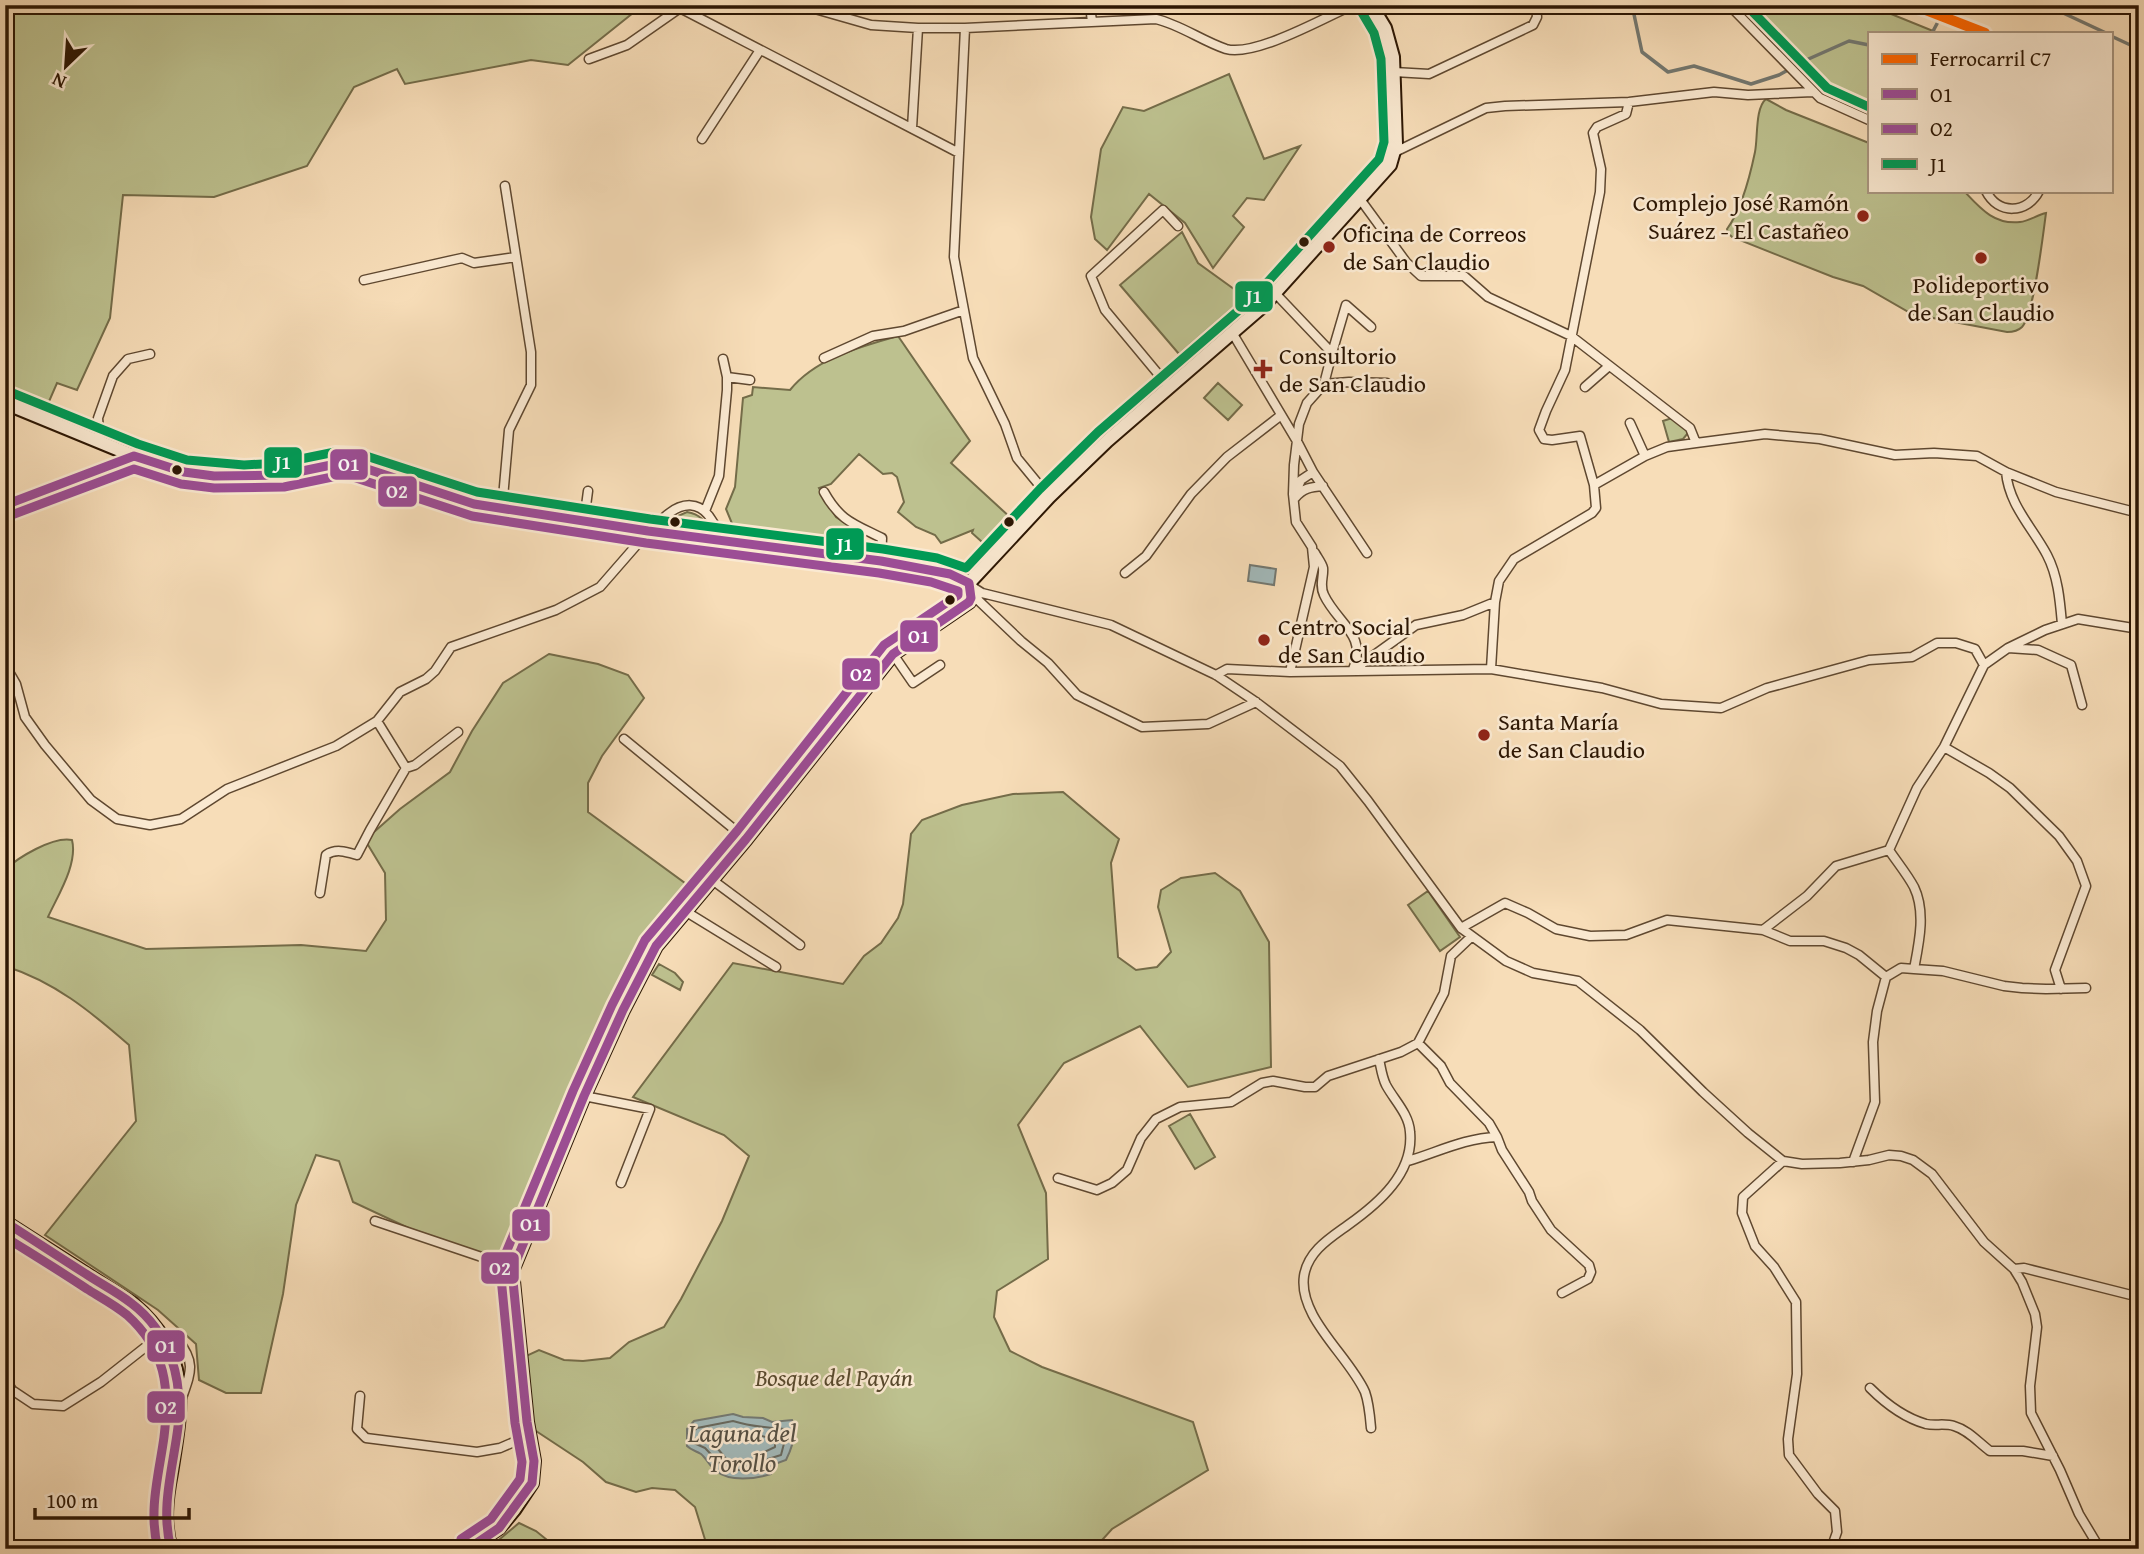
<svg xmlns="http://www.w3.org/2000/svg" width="2144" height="1554" font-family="'Gentium Book Plus',serif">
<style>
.green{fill:#bdc18f;stroke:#746c49;stroke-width:2}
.water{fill:#a2b9ba;stroke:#737871;stroke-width:2}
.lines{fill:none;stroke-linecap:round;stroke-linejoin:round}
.shore{stroke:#67685e;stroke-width:2}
.stream{stroke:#737871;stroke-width:3.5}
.street-casing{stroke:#5f4830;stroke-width:11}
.secondary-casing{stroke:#2c1603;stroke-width:16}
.street{stroke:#fae9d1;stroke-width:8}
.secondary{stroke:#fae9d1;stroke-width:12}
.bus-1-casing{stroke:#fae9d1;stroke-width:14}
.bus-2-casing{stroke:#fae9d1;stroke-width:14}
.bus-3-casing{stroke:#fae9d1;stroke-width:14}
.bus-1{stroke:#9c4d95;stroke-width:9}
.bus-2{stroke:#9c4d95;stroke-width:9}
.bus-3{stroke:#009a55;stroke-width:9}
.rail-1-casing{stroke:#fae9d1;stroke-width:16}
.rail-1{stroke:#f60;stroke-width:10}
.poi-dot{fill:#8f2418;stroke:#fae9d1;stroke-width:2.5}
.bus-dot{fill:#2c1603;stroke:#fae9d1;stroke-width:2.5}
.labels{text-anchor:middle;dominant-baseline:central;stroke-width:5;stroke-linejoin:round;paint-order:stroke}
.poi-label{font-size:24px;fill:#2c1603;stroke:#fae9d1;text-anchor:start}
.park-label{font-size:24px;font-style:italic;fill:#58492d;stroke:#fae9d1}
.water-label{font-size:26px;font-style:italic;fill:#554f43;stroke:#fae9d1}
.line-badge{stroke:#fae9d1;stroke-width:2.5}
.badge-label{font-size:19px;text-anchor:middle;font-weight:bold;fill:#fff}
</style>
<rect width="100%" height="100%" fill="#f7ddb8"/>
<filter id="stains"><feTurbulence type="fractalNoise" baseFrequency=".00286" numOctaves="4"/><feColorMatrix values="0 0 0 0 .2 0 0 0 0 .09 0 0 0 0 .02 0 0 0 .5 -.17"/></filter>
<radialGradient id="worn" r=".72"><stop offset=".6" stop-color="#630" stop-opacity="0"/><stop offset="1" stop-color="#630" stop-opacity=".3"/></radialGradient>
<!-- green -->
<path class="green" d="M5,5H643L568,65L531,60L405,84L397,69L354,87L307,166L214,197L123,195L110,318L77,390L57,383L44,413L5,397Z
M1739,5H1869L1938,33H1869V103L1812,79Z
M1229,74L1264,159L1300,146L1264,200L1247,198L1233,216L1244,227L1213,268L1185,223L1149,194L1107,250L1095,239L1091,217L1101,149L1123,107L1144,111Z
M1766,99L1786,110L1869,143V191H1964C1980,208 1994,225 2020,222C2029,221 2037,215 2046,213C2043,234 2034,315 2022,327C2018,331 2013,332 2007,332L1912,314L1863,286L1833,277L1732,237L1728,233L1727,229C1742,209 1750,176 1755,152C1758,137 1755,108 1766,99Z
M1182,232L1198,263L1245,297L1179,354L1120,285Z
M898,336L970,441L951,463L1012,519H1019L991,550L972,533L973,530L941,543L935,535L916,527L898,512L904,502L897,477L892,473L883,474L859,454L831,484L819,488L836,517L848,525L845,548L761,535L735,528L733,526L726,509L735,487L743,398L752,395L753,387L790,390C816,358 860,347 898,336Z
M1218,383L1242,405L1228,420L1204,398Z
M1672,418L1687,430L1688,433L1683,439L1669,442L1663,421Z
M687,512C698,514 706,519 708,531L669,525L671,519Z
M549,654L598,664L628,675L644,698L602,756L588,783V812L693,889C678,906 659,923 648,942C588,1044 549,1156 506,1265L447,1246L353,1202L339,1161L316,1155L296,1205L283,1294L261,1393H226L199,1380L196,1344L158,1310L45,1235L136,1121L129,1045C90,1011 55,982 5,966V870C17,858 53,836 72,840C78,864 58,895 48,917L146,949L301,945L366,951L386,920L385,873L365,840L400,809L450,772L472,731L503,683Z
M1063,792L1119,839L1111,863L1118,957L1136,970L1157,967L1171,952L1158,907L1161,890L1181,878L1215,873L1240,891L1269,942L1271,1067L1188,1087L1140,1026L1064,1063L1018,1125L1046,1193L1048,1259L997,1291L994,1317L1010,1351L1042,1367L1193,1422L1208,1470L1112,1529L1094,1549H705L707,1546L695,1507L675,1490L652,1488L636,1492L606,1482L583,1462L533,1429L526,1356L539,1350L564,1360L583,1361L610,1358L629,1342L664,1327L681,1299L722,1221L749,1156L724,1135L633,1097L733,963L843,984L864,956L881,943L898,918L903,904L911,834L922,820L962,805L1013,794Z
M1428,891L1460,937L1440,951L1408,905Z
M659,964L675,973L683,982L680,990L652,975Z
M1190,1114L1215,1157L1195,1169L1169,1126Z
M519,1523L536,1531L552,1544V1549H488Z"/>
<!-- water -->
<path class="water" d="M1250,565L1276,569L1274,585L1248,581Z
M733,1414L743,1417L763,1418L772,1422L792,1420C797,1432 792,1448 786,1460L772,1465L771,1474C755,1479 730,1482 716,1471C710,1467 707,1459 701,1454C696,1451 691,1450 687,1446V1429L694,1421Z"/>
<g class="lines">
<!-- shore -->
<path class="shore" d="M733,1421C749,1426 770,1428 785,1429L787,1432L781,1455L768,1459L763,1469L754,1472L724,1468L705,1448L694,1443L693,1432L697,1428Z
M733,1430C747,1435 763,1433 775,1441V1447L762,1453L754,1463L727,1460L709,1438L711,1435Z"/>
<!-- stream -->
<path class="stream" d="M1632,5L1642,52L1668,72L1694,66L1751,84L1779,75L1804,61L1849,41L1869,45
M2046,5L2106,33
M1932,33L1947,5
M2111,36L2139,49"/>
<!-- street casing -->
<g class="street-casing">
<path id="street" d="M682,5L680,8L959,153L954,257L973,358L1005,424L1017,458L1049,497
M808,5L815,9L871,25L918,28H965L1156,19C1181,25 1202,41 1226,49C1255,57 1324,18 1353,5
M1090,5L1092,22
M1729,5L1820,98L1869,120
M589,59L627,45L680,8
M1394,72L1429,74L1533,25L1537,17L1536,5
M912,128L918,28
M702,139L760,50
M1395,152L1486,108L1505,106L1629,102L1714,92L1748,95L1813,92
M959,153L965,28
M1986,191C1998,215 2027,214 2039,191
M364,280L462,258L474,263L516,257
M1275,293L1332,353L1346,305L1371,327
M1233,334L1298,443L1313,472L1367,553
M824,358L873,336L904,331L964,310
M727,377L750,380
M1324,384L1332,353
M1169,387L1105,310L1091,276L1163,210L1178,226
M1585,387L1609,366
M1630,423L1645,456
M100,442L98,418L113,376L128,359L150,354
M1696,443L1765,434L1820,439L1895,455L1934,453L1977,456L2006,472L2056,492L2139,513
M2006,472C2009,505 2032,527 2047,555C2058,576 2060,601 2062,624
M1594,485L1580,436L1552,440L1544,439L1539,430L1546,411L1565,370L1600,192L1601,169L1593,133L1597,127L1626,114L1629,102
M824,492C840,521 854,524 882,538L881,561
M1295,493L1301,480L1313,472
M1295,498C1303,488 1311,487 1323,486
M5,505L133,456
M502,509L509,430L531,385V352L505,186
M705,511L719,476L727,390V377L723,359
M584,521L588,491
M652,531C678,497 706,494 720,539
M1315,553C1317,557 1322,563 1323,568C1324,577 1319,585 1324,595C1337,623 1368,635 1353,669
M1125,573L1146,556L1191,494L1227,457L1280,416
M971,586L982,593L1111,625L1216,675L1256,702L1340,766L1368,801L1461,928L1506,961L1533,973L1578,981L1640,1030L1703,1092L1748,1133L1783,1161L1802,1164L1840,1163L1869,1160L1889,1155L1901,1156L1913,1160L1932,1174L1984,1242L2014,1269L2022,1282L2035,1314L2037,1327L2030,1386L2031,1413L2060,1470L2079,1514L2100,1549
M972,589L979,601L1021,641L1048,663L1077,695L1142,727L1208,724L1256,702
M2008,648L2045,630L2078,619L2139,629
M893,654L913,683L940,665
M5,665L16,684L25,717L45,745L91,800L117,819L150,825L181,819L227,789L336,746L377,721L400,692L426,679L435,671L451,647L556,610L600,587L641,540L648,531
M1984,665L2008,648L2038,650L2071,665L2082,705
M1491,669L1495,602
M1352,671L1416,625L1463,615L1495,602L1499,581L1514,559L1592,513L1596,508L1594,485L1645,456L1667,447L1696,443L1690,428L1571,336L1488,297L1464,276H1421L1406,262L1360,199
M1290,672L1314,567L1312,547L1296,522L1293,494L1294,465L1299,424L1307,403L1324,384L1349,382L1387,383
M1216,675L1227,669L1290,672L1491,669L1602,688L1661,704L1721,708L1767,688L1869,660L1912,657L1937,643H1956L1975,649L1984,665L1944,747L1917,788L1889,850L1836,866L1807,896L1763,930L1667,920L1626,935L1590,936L1556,929L1528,913L1505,903L1461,928
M624,739L746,839
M1944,747L1989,773L2010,788L2059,836L2077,861L2086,886L2055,970L2061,989
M406,768L415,765L458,732
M1889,850C1897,862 1907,874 1914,887C1926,912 1919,943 1914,969
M711,879L800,945
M320,893L326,855C336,848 347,852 357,855L370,830L406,768L377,721
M685,911L776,967
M1763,930L1790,941H1824L1846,948L1859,955L1886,977L1901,968L1914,969L1943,971L2004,986L2022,988L2046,989L2086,988
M584,1096L650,1109L621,1183
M1497,1137L1502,1150L1529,1192L1532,1201L1551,1230L1589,1265L1591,1272L1588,1279L1562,1293
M1408,1161C1438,1152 1465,1138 1497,1137L1489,1123L1450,1083L1441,1066L1418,1043
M1783,1161L1743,1197L1742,1213L1755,1246L1774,1267L1796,1302L1797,1374L1788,1439L1789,1455L1818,1494L1835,1511L1837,1532L1831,1549
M1853,1162L1875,1102L1873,1042L1877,1011L1886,977
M1058,1178L1097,1190L1112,1183L1127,1170L1141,1138L1156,1119L1180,1107L1231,1102L1262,1083L1273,1081L1305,1087H1315L1328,1076L1401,1052L1418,1043L1444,993L1451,956L1471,937
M375,1221L514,1268
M2014,1269L2024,1268L2139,1297
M5,1378L12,1390L33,1404L63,1406L101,1382L148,1345L177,1339C196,1362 191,1372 182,1398
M1870,1388C1885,1403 1905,1418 1926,1424C1935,1426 1945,1423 1954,1426C1968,1430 1978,1442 1990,1451H2023L2053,1456
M360,1396L357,1429L366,1438L477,1452L500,1448L530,1435
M1371,1428C1370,1416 1369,1403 1365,1392C1349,1356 1298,1317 1304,1276C1308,1251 1330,1238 1348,1225C1379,1203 1414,1173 1410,1132C1409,1114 1394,1100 1386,1085C1382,1077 1381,1068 1379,1059"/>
</g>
<!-- secondary casing -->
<g class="secondary-casing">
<path id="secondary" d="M5,403L134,456L184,472L214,476L244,477L283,475L336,464L355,465L439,494L474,504L648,531L881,561L934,570L950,574L969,583
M969,583L1049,497L1107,441L1263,306L1390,165L1396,144L1393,57L1385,28L1371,5
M5,1222L133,1304C192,1354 182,1405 171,1473C166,1499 163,1524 171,1549
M468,1549L499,1528L514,1510L532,1483L534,1461L527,1422L512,1271L584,1096L623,1010L656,946L746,839L893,654L969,602L971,598L969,583"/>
</g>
<!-- street -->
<use href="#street" class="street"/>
<!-- secondary -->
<use href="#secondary" class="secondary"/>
<!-- bus-1 casing -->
<g class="bus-1-casing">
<path id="bus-1" d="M5,505L134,456L184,472L214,476L283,475L336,464L355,465L474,504L648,531L881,561L950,574L969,583L971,598L969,602L893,654L746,839L656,946L623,1010L584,1096L512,1271L527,1422L534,1461L532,1483L499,1528L468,1549
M5,1222C32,1239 59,1257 86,1274C101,1284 117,1292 131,1303C171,1333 183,1380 178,1427C173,1468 160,1508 171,1549"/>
</g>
<!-- bus-2 casing -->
<g class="bus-2-casing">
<path id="bus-2" d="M9,516L134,469L181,484L214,488L284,487L337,476L353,477L472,516L646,543L879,573L931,582L958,591V595L884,645L737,831L645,940L612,1005L573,1091L500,1267L515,1423L522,1462L520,1479L491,1519L461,1539
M5,1237C32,1254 60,1271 87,1289C100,1297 115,1305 127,1315C166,1350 170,1388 164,1437C159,1474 148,1511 158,1549"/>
</g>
<!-- bus-3 casing -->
<g class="bus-3-casing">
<path id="bus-3" d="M1746,5L1827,88L1869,107
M10,392L138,444L187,460L244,465L281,463L335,452L357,453L477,492L650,519L883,549L937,558L966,568L1040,489L1098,432L1254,297L1379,159L1384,142L1381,59L1374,33L1361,11"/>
</g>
<!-- bus-1 -->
<use href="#bus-1" class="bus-1"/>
<!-- bus-2 -->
<use href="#bus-2" class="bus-2"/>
<!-- bus-3 -->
<use href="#bus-3" class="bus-3"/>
<!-- rail-1 casing -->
<g class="rail-1-casing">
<path id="rail-1" d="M1913,5L1985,33"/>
</g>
<!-- rail-1 -->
<use href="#rail-1" class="rail-1"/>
</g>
<!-- markers -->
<g class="poi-dot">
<circle cx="1863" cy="216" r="7"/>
<circle cx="1329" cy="247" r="7"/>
<circle cx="1981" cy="258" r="7"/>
<path d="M1259.5 358.5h7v7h7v7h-7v7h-7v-7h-7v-7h7z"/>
<circle cx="1264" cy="640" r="7"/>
<circle cx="1484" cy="735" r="7"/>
</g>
<g class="bus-dot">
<circle cx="1304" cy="242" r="6"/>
<circle cx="177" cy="470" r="6"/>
<circle cx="675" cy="522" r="6"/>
<circle cx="1009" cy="522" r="6"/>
<circle cx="950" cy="600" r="6"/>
</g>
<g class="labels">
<!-- poi labels -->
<g class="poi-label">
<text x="1849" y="202" text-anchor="end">Complejo José Ramón<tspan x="1849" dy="28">Suárez - El Castañeo</tspan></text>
<text x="1343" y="233">Oficina de Correos<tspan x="1343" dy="28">de San Claudio</tspan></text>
<text x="1981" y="284" text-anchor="middle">Polideportivo<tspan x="1981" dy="28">de San Claudio</tspan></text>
<text x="1279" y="355">Consultorio<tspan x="1279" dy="28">de San Claudio</tspan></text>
<text x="1278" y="626">Centro Social<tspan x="1278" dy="28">de San Claudio</tspan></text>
<text x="1498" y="721">Santa María<tspan x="1498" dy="28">de San Claudio</tspan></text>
</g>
<!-- park labels -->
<g class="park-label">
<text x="834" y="1377">Bosque del Payán</text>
</g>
<!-- water labels -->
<g class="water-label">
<text x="742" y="1432">Laguna del<tspan x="742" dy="30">Torollo</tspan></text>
</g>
</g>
<g class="line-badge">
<rect x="1234" y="280" width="40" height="33" rx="7" fill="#009a55"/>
<rect x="263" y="446" width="40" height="33" rx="7" fill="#009a55"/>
<rect x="329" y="448" width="40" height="33" rx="7" fill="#9c4d95"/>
<rect x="377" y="475" width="41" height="33" rx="7" fill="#9c4d95"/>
<rect x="825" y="527" width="40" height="34" rx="7" fill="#009a55"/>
<rect x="899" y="619" width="40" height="34" rx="7" fill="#9c4d95"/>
<rect x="841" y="657" width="40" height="34" rx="7" fill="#9c4d95"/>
<rect x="511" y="1208" width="40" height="34" rx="7" fill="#9c4d95"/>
<rect x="480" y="1251" width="40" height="34" rx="7" fill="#9c4d95"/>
<rect x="146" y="1329" width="40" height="34" rx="7" fill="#9c4d95"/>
<rect x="146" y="1390" width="40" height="34" rx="7" fill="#9c4d95"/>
</g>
<g class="badge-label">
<text x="1254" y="303">J1</text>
<text x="283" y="469">J1</text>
<text x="349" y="471">O1</text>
<text x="397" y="498">O2</text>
<text x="845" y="551">J1</text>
<text x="919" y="643">O1</text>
<text x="861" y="681">O2</text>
<text x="531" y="1231">O1</text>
<text x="500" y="1275">O2</text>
<text x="166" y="1353">O1</text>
<text x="166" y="1414">O2</text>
</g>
<!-- margin -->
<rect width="2144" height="1554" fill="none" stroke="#f7ddb8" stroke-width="28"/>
<rect x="7" y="7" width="2130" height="1540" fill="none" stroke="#2c1603" stroke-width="3.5"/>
<rect x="14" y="14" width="2116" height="1526" fill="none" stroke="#2c1603" stroke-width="2"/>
<!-- legend -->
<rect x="1868" y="32" width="245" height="161" fill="#fae9d1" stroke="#a8957f" stroke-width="2"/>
<rect x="1882" y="54" width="35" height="10" fill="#ff6600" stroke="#a8957f" stroke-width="2"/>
<text x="1930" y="66" font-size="21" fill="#2c1603">Ferrocarril C7</text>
<rect x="1882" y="89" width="35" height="10" fill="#9c4d95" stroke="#a8957f" stroke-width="2"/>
<text x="1930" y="102" font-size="21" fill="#2c1603">O1</text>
<rect x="1882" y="124" width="35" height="10" fill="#9c4d95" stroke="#a8957f" stroke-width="2"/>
<text x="1930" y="136" font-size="21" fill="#2c1603">O2</text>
<rect x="1882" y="159" width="35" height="10" fill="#009a55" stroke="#a8957f" stroke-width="2"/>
<text x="1930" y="172" font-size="21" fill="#2c1603">J1</text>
<!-- north arrow -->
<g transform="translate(66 66) rotate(205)" stroke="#fae9d1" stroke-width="5" paint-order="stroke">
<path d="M0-5L12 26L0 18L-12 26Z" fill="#2c1603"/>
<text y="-10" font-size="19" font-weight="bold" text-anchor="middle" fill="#2c1603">N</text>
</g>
<!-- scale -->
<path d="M35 1508v10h154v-10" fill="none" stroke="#2c1603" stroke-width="3.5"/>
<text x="46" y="1508" font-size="21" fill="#2c1603" stroke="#fae9d1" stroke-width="5" paint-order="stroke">100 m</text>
<rect width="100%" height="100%" filter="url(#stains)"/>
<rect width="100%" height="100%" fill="url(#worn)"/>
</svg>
